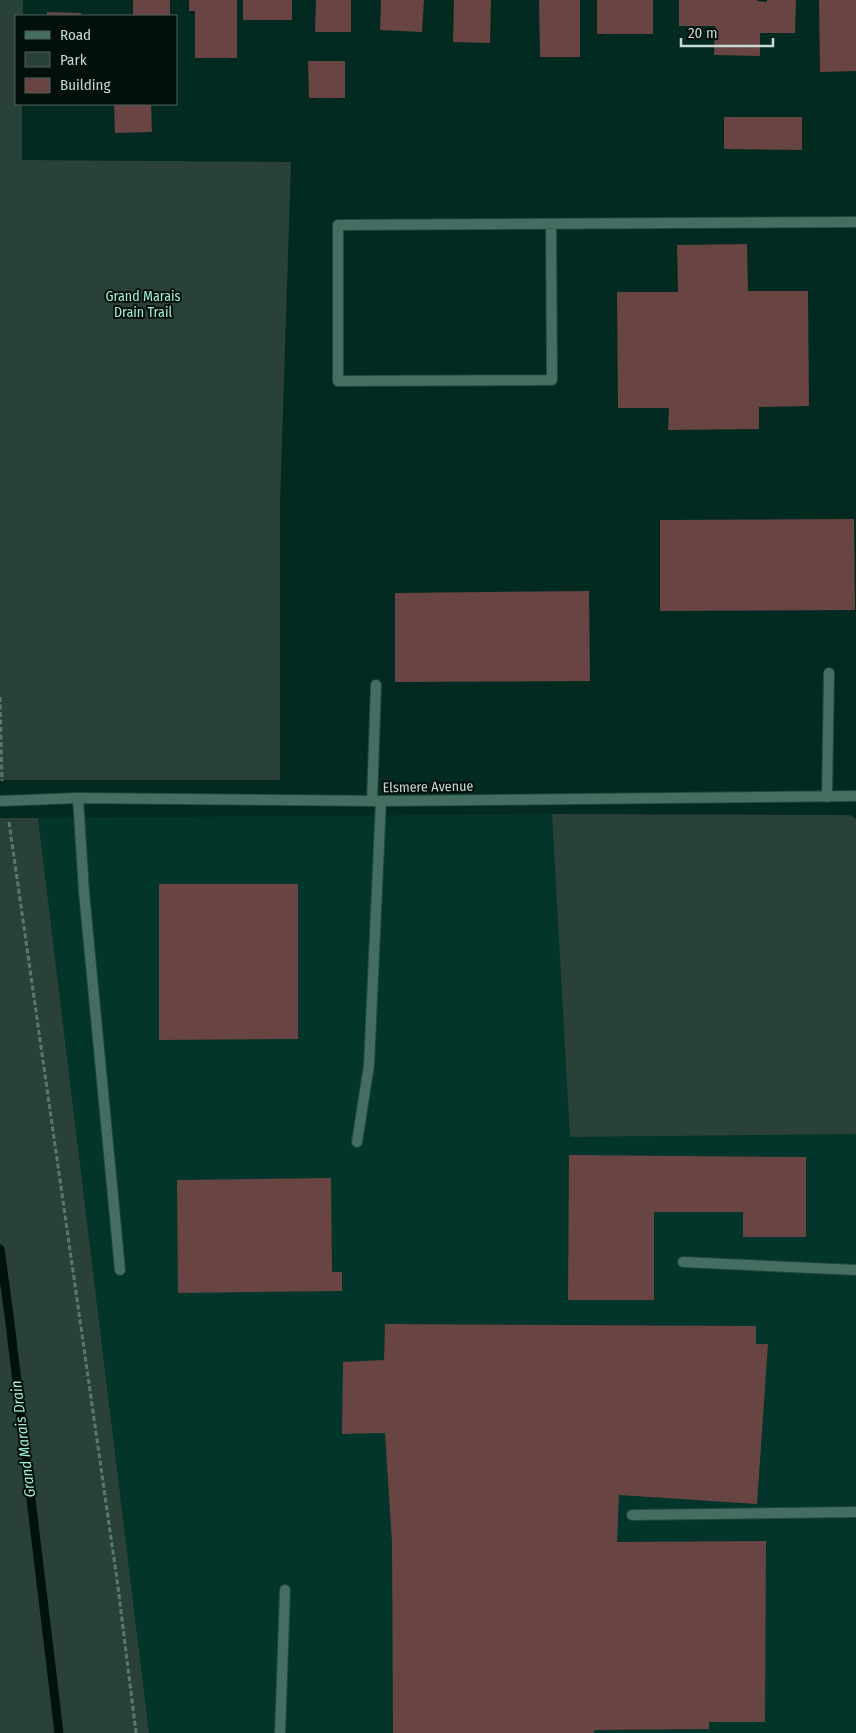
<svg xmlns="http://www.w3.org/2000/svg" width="856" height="1733" font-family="'Fira Sans Condensed',sans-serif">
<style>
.built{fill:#04352a}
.green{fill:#2a4139}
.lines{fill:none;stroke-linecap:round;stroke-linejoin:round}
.stream{stroke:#00120c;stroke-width:9}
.building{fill:#684442}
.service-casing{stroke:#22463d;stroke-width:12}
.tertiary-casing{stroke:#22463d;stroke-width:12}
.path{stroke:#59786f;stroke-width:3;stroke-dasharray:5 2.5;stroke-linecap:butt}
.service{stroke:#456e62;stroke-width:10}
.tertiary{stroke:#456e62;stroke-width:10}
.labels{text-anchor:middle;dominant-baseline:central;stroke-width:4;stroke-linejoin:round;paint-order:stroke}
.park-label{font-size:14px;fill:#a3efd7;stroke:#030f0b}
.street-label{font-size:14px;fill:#c6dad3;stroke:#030f0b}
.water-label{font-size:15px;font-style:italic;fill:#a1ecd5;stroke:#030f0b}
</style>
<rect width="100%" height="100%" fill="#032a21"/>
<!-- built -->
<path class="built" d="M552,814L571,1137L856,1134V1733H149L38,818Z"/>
<!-- green -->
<path class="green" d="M0,0H23V16H16V104H22V160L291,162L280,503V780H0Z
M552,814L850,815L856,819V1134L570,1137Z
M0,818H38L149,1733H0Z"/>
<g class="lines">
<!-- stream -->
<path class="stream" d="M0,1249L9,1315L59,1733"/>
</g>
<!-- building -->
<path class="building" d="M133,0H170V16H133Z
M189,0H237V58H195V11H189Z
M243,0H292V20H243Z
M316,0H351V32H315Z
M381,0H424L422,32L380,30Z
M454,0H491L490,43L453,42Z
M539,0H580V57H540Z
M597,0H653V34H597Z
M679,0H757V1L767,2V0H796L795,33H760V56L714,55L715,26H679Z
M819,0H856V71L820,72Z
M47,12L81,13V16H47Z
M308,61H345V98H309Z
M114,104H151L152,132L115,133Z
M724,117H802V150L724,149Z
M747,244L748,291H808L809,406L759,407V429L668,430L669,408H618L617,292H678L677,245Z
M854,519L855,610L660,611V520Z
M589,591L590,681L395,682V593Z
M159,884H298V1039L159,1040Z
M569,1155L806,1157V1237H743V1212H654V1300H568Z
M331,1178L332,1272H342V1291L178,1293L177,1180Z
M385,1324L756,1326V1344H768L757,1504L619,1495L617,1542L766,1541L765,1722H709V1729L594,1730V1733H393L392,1543L385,1433L342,1434L343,1362L384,1360Z"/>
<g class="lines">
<!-- service casing -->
<g class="service-casing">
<path id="service" d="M551,224L552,380L338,381V225L856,222
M827,797L829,673
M78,798L84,892L120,1270
M372,801L376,685
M357,1142L369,1065L381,801
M683,1262L856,1270
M632,1515L856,1512
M280,1733L285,1590"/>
</g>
<!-- tertiary casing -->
<g class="tertiary-casing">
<path id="tertiary" d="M0,801L78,798L381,801L856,796"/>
</g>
<!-- path -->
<path class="path" d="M0,697L2,781
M9,822L118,1587L136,1733"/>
<!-- service -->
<use href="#service" class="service"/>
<!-- tertiary -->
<use href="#tertiary" class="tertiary"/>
</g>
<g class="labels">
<!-- park labels -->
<g class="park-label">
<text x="143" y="296">Grand Marais<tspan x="143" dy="16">Drain Trail</tspan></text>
</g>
<!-- street labels -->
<g class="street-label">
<text transform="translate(428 787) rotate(-1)">Elsmere Avenue</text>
</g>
<!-- water labels -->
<g class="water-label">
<text transform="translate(23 1439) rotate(-97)">Grand Marais Drain</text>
</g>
</g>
<!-- legend -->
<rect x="15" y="15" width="162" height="90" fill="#030f0b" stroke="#51605b"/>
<rect x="25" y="31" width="25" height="8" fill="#456e62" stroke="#51605b"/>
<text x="60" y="40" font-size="15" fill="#c6dad3">Road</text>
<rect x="25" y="52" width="25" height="15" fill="#2a4139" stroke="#51605b"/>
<text x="60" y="65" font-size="15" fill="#c6dad3">Park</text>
<rect x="25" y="78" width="25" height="15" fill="#684442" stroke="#51605b"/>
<text x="60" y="90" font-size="15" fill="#c6dad3">Building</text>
<!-- scale -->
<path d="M681 38v8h92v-8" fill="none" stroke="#c6dad3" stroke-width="2.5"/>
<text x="688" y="38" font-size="15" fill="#c6dad3" stroke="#030f0b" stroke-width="4" paint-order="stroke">20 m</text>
</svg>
